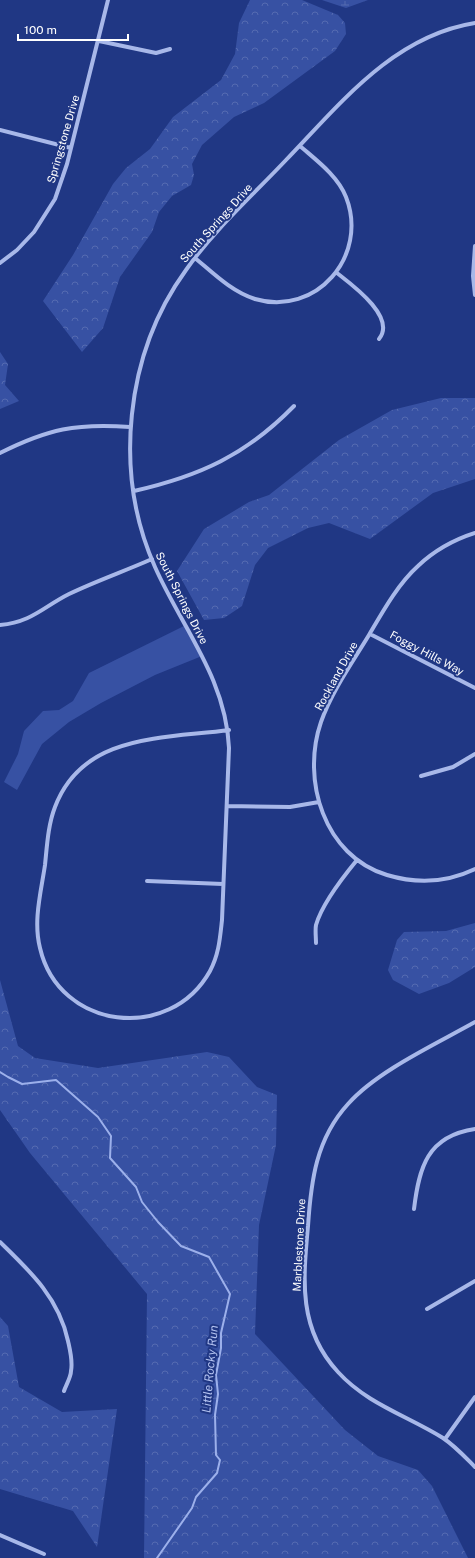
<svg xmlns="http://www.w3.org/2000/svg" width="475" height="1558" font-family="'Public Sans',sans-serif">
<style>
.forest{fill:url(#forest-crowns)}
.wetland{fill:url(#wetland-marsh)}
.park{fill:#3751a3}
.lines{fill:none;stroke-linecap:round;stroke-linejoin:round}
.stream{stroke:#9cb0eb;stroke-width:2}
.street{stroke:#a8b8e9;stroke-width:4}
.labels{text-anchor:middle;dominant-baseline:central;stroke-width:4;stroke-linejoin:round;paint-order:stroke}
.street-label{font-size:11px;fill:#fff;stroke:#203784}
.water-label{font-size:12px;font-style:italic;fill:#b4c3f1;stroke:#203784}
</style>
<defs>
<pattern id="forest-crowns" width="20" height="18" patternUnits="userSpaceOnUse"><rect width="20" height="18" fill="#3751a3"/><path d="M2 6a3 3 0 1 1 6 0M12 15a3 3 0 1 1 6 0" fill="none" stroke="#556bb1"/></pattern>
<pattern id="wetland-marsh" width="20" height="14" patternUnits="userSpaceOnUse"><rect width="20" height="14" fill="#3751a3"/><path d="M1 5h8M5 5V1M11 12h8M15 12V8" fill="none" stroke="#556bb1"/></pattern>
</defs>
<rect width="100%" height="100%" fill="#203784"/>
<!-- forest -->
<path class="forest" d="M250,0H302L338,15L345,23L346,34L335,51L264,103L234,117L202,145L192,164L194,175L191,185L172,196L159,212L152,232L120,277L103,328L82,352L43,301L73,255L113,184L126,168L150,149L173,117L221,80L235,54L239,23Z
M0,352L8,364L5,385L19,401L0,409Z
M441,398H475V479L433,493L370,539L329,523L308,528L268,548L255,565L242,606L224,618L204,620L177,571L204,529L249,502L269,495L339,440L392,410Z
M475,923V967L449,983L419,994L393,980L388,970L397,940L404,932L446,931Z
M0,980L18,1046L35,1058L98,1068L207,1052L229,1057L257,1087L277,1095L276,1145L259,1225L255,1334L345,1430L378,1456L418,1470L432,1486L468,1558H144L147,1294L30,1153L0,1110Z
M0,1317L8,1326L19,1387L62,1412L117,1409L97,1547L73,1511L0,1489Z"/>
<!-- wetland -->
<path class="wetland" d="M322,0H368L346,8Z"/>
<!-- park -->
<path class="park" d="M186,625L202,656L155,675L101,703L69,722L42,744L17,790L4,782L18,754L24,731L43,711L59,710L73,701L89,673Z"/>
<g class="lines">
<!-- stream -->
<path class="stream" d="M0,1072L8,1077L22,1084L56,1080L98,1117L111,1136L110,1158L136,1187L142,1202L158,1222L181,1246L209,1257L230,1294L221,1333V1348L216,1375L218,1394L215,1415L216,1455L220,1460L217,1473L196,1497L192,1508L157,1558"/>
<!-- street -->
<path class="street" d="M99,41L156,53L170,49
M0,130L71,148
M475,246L473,276L475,295
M195,258C213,273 232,292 255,299C316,317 369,256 346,197C338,176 316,160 300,146
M0,263L17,250L34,232L55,199L67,164L108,0
M337,273C351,284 397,317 379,339
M0,453C48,429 76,423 130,427
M134,491C200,476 246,455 294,406
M475,533C453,540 435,550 418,566C398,584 383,611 369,635C352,663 332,691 321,722C301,780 324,856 387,875C417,884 446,883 475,869
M0,625C32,622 43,607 69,594C96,581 125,571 152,559
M370,634L475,688
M229,730C164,739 83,733 55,807C48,825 47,846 45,865C41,892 33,921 40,948C59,1030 170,1043 210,971C219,954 220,938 222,920L229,748C226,678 182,628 155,567C113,473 125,354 186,270C214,230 252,196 286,160C340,104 393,36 475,23
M421,776L453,767L475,754
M227,806L290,807L319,802
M147,881L223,884
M316,943C316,937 315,930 316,925C322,904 343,877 357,860
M475,1022C436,1044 377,1071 348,1104C316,1139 311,1181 308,1226C303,1280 298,1329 338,1372C367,1404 408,1416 443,1438C455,1446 465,1457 475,1467
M414,1209C419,1168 427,1136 475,1129
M0,1242C30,1271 59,1298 68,1341C70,1350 73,1361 71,1371C71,1377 66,1385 64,1391
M427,1309L475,1281
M445,1439L475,1397
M0,1535L44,1554"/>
</g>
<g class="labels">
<!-- street labels -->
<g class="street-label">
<text transform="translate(63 139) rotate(-74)">Springstone Drive</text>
<text transform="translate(216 223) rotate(-48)">South Springs Drive</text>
<text transform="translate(182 598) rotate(63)">South Springs Drive</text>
<text transform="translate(427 653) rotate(28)">Foggy Hills Way</text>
<text transform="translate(336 676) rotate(-61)">Rockland Drive</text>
<text transform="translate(299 1245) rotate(-87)">Marblestone Drive</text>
</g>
<!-- water labels -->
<g class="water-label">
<text transform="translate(210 1369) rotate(-85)">Little Rocky Run</text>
</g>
</g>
<!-- scale -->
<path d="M18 34v6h110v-6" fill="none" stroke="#ffffff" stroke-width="2"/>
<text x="24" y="34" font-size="12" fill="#ffffff" stroke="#203784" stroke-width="3" paint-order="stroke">100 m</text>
</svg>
